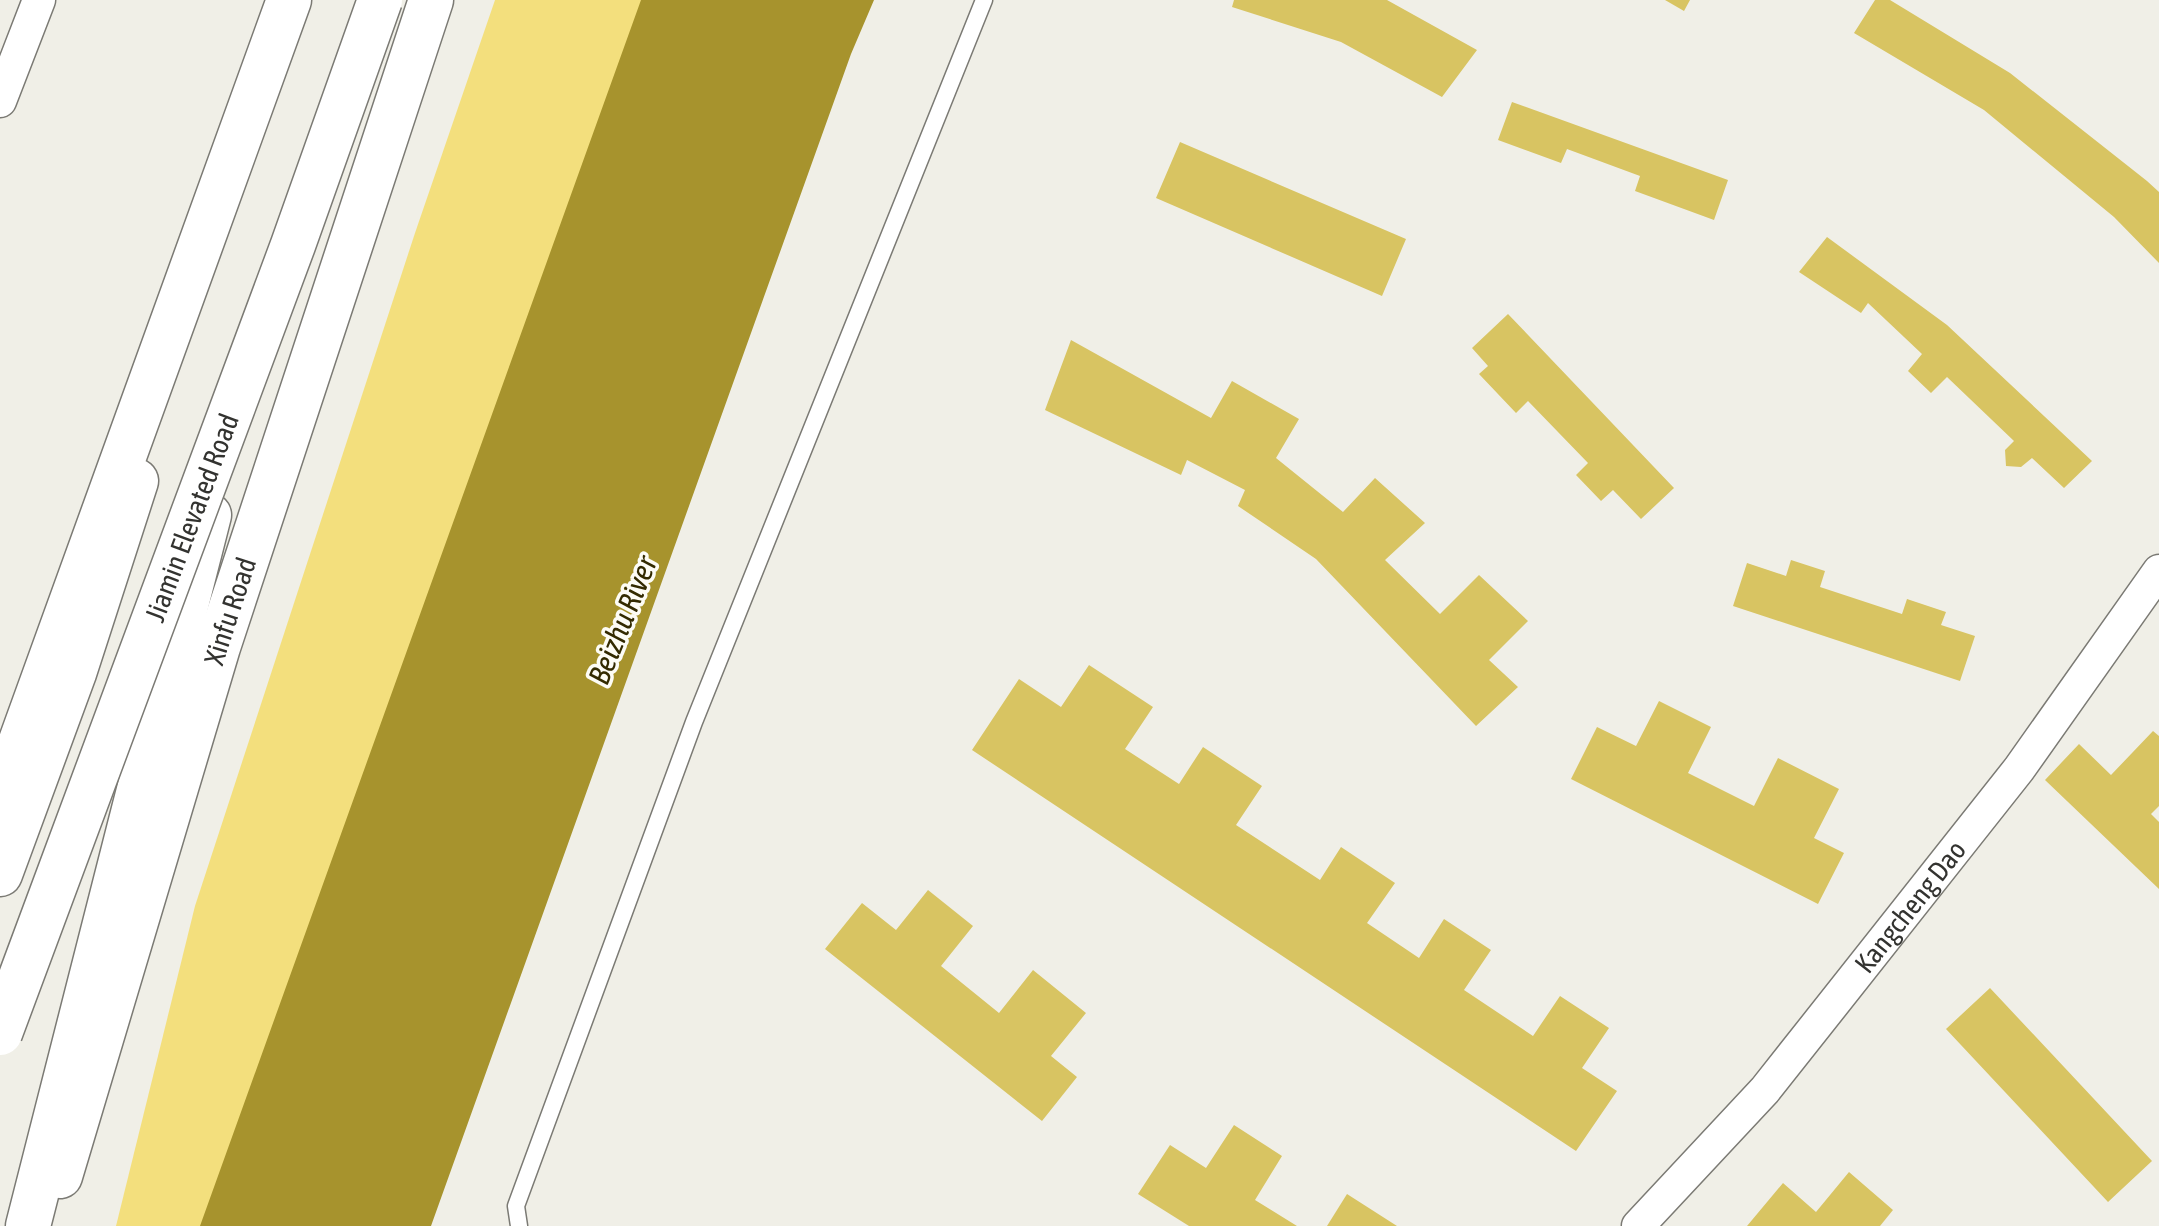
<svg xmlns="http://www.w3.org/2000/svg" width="2159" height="1226" font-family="'Asap Condensed',sans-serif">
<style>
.green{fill:#f3df7d}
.water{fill:#a7932d}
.building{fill:#d8c462}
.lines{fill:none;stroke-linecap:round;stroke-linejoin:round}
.service-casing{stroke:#7b7a74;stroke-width:19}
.minor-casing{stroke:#7b7a74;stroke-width:35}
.secondary-casing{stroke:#7b7a74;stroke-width:47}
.trunk-casing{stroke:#7b7a74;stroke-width:47}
.motorway-casing{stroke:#7b7a74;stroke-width:47}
.service{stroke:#fff;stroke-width:16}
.minor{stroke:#fff;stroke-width:32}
.secondary{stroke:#fff;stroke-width:44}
.trunk{stroke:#fff;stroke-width:44}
.motorway{stroke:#fff;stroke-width:44}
.trunk-bridge-casing{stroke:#7b7a74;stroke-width:47;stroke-linecap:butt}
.trunk-bridge{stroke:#fff;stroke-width:44}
.labels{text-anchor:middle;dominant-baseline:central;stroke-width:7;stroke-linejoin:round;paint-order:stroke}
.street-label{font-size:28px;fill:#333330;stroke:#fdfcf5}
.water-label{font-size:30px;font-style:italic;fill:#332a00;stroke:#fdfcf5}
</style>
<rect width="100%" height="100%" fill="#f0efe7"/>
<!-- green -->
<path class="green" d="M495,0H668L223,1226H116L195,906L415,233Z"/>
<!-- water -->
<path class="water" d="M641,0H874L851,54L431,1226H200Z"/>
<!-- building -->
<path class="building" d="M1234,0H1387L1477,50L1442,97L1341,42L1232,7Z
M1665,0H1690L1684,11Z
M1875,0H1890L2010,73L2147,181L2159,192V263L2114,217L1984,110L1854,33Z
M1512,102L1728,180L1714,220L1635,191L1640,176L1567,149L1561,163L1498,140Z
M1180,142L1406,239L1382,296L1156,198Z
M1827,237L1947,325L2092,461L2064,488L2032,458L2021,467L2006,466L2005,450L2014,441L1947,377L1931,393L1908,371L1922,354L1868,303L1861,313L1799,272Z
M1508,314L1674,488L1641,519L1613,490L1601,501L1576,475L1588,463L1528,401L1516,413L1479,374L1488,366L1472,348Z
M1071,340L1211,418L1232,381L1299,419L1276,458L1343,512L1375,478L1425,523L1385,560L1440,614L1479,575L1528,621L1489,660L1518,687L1476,726L1316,559L1238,506L1245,490L1187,460L1181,475L1045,410Z
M1791,560L1825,571L1820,587L1902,614L1907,599L1946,612L1941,625L1975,636L1960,681L1733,606L1747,563L1786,576Z
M1089,665L1153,707L1125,749L1179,784L1203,747L1262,786L1236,825L1320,880L1341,847L1395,883L1367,923L1419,958L1444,919L1491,950L1464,990L1533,1036L1560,996L1609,1028L1582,1068L1617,1091L1576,1151L972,750L1019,679L1061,707Z
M1659,701L1711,727L1688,773L1754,806L1778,758L1839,789L1814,838L1844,853L1818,904L1571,779L1597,727L1636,746Z
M2153,731L2159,736V806L2151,814L2159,822V889L2045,780L2079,744L2111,775Z
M928,890L973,926L941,966L999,1013L1033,970L1086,1013L1051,1056L1077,1077L1042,1121L825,949L862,903L896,930Z
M1990,988L2152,1161L2108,1202L1946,1029Z
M1234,1125L1282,1156L1255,1200L1297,1226H1189L1138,1194L1170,1145L1206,1168Z
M1849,1172L1893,1210L1880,1226H1747L1783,1183L1816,1212Z
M1347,1194L1397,1226H1327Z"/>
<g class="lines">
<!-- service casing -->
<g class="service-casing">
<path id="service" d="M519,1226L516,1206L694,722L984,0"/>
</g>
<!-- minor casing -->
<g class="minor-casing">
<g id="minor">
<path d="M0,101L39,0"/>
<path id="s1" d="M1638,1226L1765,1090L2019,769L2159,571"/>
</g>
</g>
<!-- secondary casing -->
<g class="secondary-casing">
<g id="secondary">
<path d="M0,874L74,673L136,481"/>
<path id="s2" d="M60,1176L218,647L431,0"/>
</g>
</g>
<!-- trunk casing -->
<g class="trunk-casing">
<path id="trunk" d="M0,799L289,0"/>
</g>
<!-- motorway casing -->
<g class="motorway-casing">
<path id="motorway" d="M28,1226L209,515"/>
</g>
<!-- service -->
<use href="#service" class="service"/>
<!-- minor -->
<use href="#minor" class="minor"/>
<!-- secondary -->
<use href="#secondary" class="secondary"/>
<!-- trunk -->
<use href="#trunk" class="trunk"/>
<!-- motorway -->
<use href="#motorway" class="motorway"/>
<!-- trunk-bridge casing -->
<g class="trunk-bridge-casing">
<g id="trunk-bridge">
<path id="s3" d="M0,1033L293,245L380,0"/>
</g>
</g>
<!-- trunk-bridge -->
<use href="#trunk-bridge" class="trunk-bridge"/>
</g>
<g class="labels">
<!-- street labels -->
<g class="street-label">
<text stroke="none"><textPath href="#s3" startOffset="550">Jiamin Elevated Road</textPath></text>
<text stroke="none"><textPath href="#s2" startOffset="590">Xinfu Road</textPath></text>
<text stroke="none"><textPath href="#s1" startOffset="420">Kangcheng Dao</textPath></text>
</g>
<!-- water labels -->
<g class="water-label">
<text transform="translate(622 620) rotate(-68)">Beizhu River</text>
</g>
</g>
</svg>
